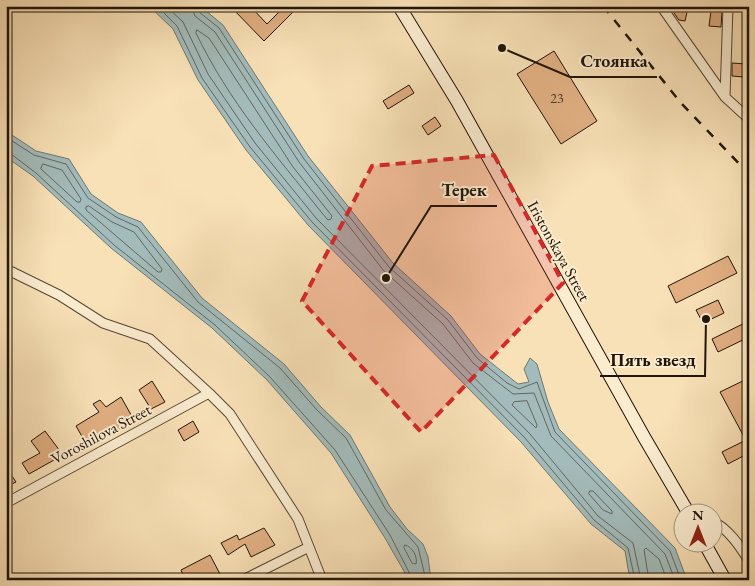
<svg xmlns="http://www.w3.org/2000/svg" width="755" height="586" font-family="'EB Garamond',serif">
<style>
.water{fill:#a3bbba;stroke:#6e7872}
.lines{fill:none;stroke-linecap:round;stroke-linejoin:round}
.shore{stroke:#616860;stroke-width:1}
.building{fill:#e1af82;stroke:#1f1407}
.street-casing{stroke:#564733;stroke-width:11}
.secondary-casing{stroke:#1f1407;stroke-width:14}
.street{stroke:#fbecd0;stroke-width:9}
.secondary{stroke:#fbecd0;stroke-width:12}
.rail{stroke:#1f1407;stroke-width:2.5;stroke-dasharray:9 9;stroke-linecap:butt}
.marked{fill:#d62828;fill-opacity:0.2;stroke:#d62828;stroke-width:4;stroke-dasharray:10 6;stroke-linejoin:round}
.labels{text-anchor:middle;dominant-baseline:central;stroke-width:4;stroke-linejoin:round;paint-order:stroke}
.number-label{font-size:14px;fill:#503b26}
.street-label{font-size:16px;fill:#1f1407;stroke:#fbecd0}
.leader{fill:none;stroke:#1f1407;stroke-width:2}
.callout-dot{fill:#1f1407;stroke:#fbecd0;stroke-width:2}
.callout-label{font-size:18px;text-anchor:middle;font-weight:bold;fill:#1f1407;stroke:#fbecd0;stroke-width:4;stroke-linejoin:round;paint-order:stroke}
</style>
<rect width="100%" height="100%" fill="#f9e1b7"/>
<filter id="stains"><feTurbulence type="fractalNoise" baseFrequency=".004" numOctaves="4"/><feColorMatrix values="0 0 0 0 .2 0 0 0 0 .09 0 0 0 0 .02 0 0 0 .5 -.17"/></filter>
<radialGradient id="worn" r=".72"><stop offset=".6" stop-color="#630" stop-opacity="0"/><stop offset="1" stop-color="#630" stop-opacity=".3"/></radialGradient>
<!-- water -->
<path class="water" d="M149,6H200L223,25L308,156L393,263L451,316L480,354L518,384L529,382L524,369L530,358L537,364L548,402L559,429L675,548L687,580H630L625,551L591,524L521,442L308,225L246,150L198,80L173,29Z
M6,131L36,151L69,159L91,194L118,213L141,222L202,298L284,364L321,407L350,435L390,507L407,529L423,544L428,557L431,580H409L385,538L331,453L267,380L212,328L111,248L33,176L6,157Z"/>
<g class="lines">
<!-- shore -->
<path class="shore" d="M157,6L177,26L202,78L250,147L312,222L525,438L594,520L628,548L635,580
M166,6L183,22L208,74L255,143L316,218L530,434L598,516L633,543L641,580
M191,6L195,16L215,32L299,162L384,271L443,324L473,363L513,394L534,393L551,436L665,554L675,580
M198,6L199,12L219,28L304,159L389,267L448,320L477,358L507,383L519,389L537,382L555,432L670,551L681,580
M197,30L209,38L293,167L332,216L331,219L328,220L322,213C275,154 229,102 196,33Z
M6,137L34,155L66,164L88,198L116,217L138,227L198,302L280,368L317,410L346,438L386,510L418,547L426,580
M6,153L11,154L36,173L114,245L215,325L270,377L335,450L390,535L413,580
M43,164L62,170L81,199L80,202H77L41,169Z
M89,206L112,222L134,232L162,269L161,272H158L86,210V207Z
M527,401L537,425L536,428L512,405L514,402Z
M590,491H593L612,511V514L603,510L589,494Z
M405,545C412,546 418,557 416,564L412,563L404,548Z
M649,580L644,550L646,548L659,559L667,580"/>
</g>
<!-- building -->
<path class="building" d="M230,6H250L267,24L285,6H299L264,41Z
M675,6L688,8L685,21L679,20L674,13Z
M711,11L722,12L721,27L709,26Z
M554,51L597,121L561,144L517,74Z
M732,63L746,64L744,77L732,76Z
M409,85L414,93L388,109L383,101Z
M435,117L441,126L428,135L422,126Z
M728,256L737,273L676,303L668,286Z
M718,300L724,313L703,323L696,310Z
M749,321V337L718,352L712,339Z
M749,378V432L743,435L720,392Z
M152,381L165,402L151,409L139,390Z
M121,397L134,420L88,447L76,426L99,412L93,404L100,400L106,407Z
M193,421L199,432L184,441L178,430Z
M45,431L63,455L29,474L22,463L40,453L31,441Z
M744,441L749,453L728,464L722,452Z
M6,467L16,482L6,487Z
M264,528L275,545L251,557L245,544L228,555L221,543L237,535L239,540Z
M210,555L220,574L207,580H185L181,570Z"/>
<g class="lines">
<!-- street casing -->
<g class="street-casing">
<path id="street" d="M661,6L725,97L749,119
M725,97L728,6
M6,269L59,295L103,323L150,339L209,393L230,414L298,519L322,580
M6,503L209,393
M712,521C728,528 740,546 749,561
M243,580L309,547"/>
</g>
<!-- secondary casing -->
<g class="secondary-casing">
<path id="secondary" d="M399,6L457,101L644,437L689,514
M705,544L725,580"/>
</g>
<!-- street -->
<use href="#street" class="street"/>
<!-- secondary -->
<use href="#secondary" class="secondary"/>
<!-- rail -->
<path class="rail" d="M603,6L681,103L749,174"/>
</g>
<!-- marked area -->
<path class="marked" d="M494,155L563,283L421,432L302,301L372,166Z"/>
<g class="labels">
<!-- number labels -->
<g class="number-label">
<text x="557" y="98">23</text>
</g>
<!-- street labels -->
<g class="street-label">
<text transform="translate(559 251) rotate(61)">Iristonskaya Street</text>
<text transform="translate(101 434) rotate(-28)">Voroshilova Street</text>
</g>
</g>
<!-- callouts -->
<path class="leader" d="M502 48L570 77H657M386 278L431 206H497M706 319L705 376H600"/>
<g class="callout-dot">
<circle cx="502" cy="48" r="5"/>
<circle cx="386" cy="278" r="5"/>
<circle cx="706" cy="319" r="5"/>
</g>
<g class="callout-label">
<text x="614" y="67">Стоянка</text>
<text x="464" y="196">Терек</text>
<text x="653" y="366">Пять звезд</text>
</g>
<!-- margin -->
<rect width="755" height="586" fill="none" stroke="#f9e1b7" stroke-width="25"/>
<rect x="8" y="8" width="740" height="571" fill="none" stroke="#1f1407" stroke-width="2.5"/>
<rect x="12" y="12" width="730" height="561" fill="none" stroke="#1f1407"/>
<!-- north arrow -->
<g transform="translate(698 528)"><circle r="24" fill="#fbecd0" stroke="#a39680"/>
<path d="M0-4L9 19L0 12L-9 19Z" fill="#8f2418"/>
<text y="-8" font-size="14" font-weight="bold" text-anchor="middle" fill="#1f1407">N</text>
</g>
<rect width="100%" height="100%" filter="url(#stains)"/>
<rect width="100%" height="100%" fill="url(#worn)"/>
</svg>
